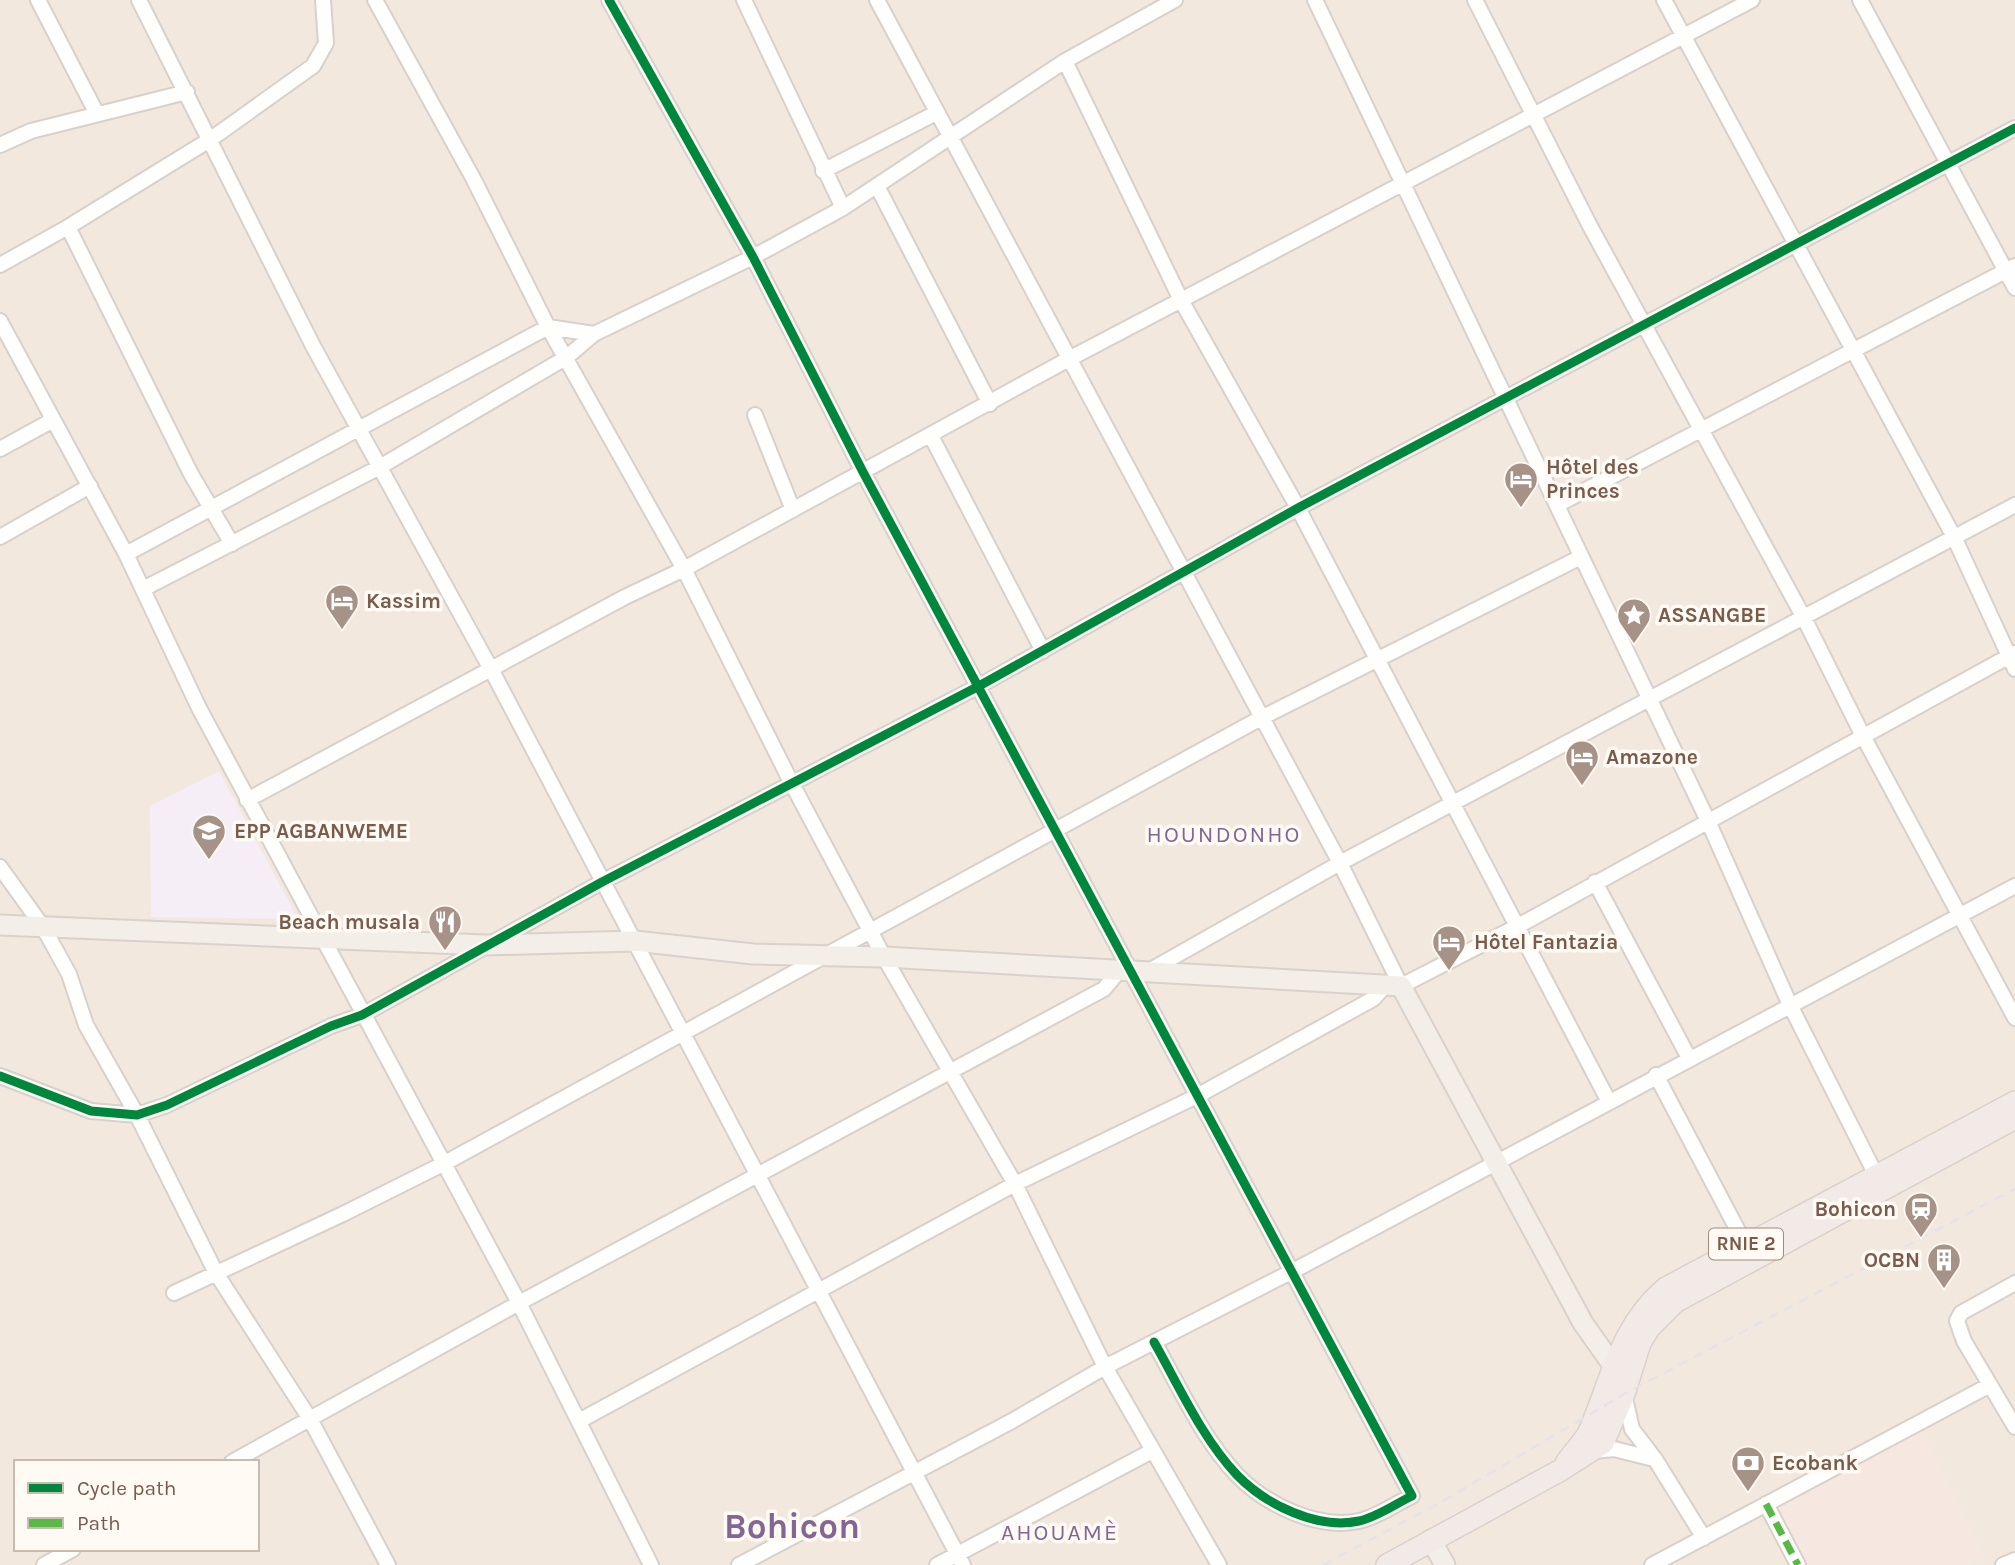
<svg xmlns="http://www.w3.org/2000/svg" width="2015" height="1565" font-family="Karla,sans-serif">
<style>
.residential{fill:#f2e8de;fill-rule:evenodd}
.commercial{fill:#f6e8e1}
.education{fill:#f6eef6}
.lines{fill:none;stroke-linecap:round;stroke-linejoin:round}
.minor-casing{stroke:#d7d1cb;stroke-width:18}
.major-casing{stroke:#dad1cc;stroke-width:23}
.highway-casing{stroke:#dad1cc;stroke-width:24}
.minor{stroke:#fefefd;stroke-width:14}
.major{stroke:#f3eee8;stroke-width:19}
.highway{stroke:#f2eae7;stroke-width:21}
.rail{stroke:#e6e3e7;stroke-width:2.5;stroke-dasharray:10 7;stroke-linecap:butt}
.quiet{stroke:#58b947;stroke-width:7;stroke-dasharray:14 7;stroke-linecap:butt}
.cycleway-casing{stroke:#fffaf3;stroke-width:13}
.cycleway{stroke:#00873e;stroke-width:9}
.labels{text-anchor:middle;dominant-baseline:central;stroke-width:7;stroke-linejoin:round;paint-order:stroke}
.shield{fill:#fffaf3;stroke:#a28b7f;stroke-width:2}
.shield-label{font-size:19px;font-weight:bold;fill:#7a5c4d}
.poi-label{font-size:21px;font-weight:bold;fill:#7a5c4d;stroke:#fffaf3;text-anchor:start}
.neighbourhood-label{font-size:23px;letter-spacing:2px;fill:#846695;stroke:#fffaf3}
.town-label{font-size:35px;font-weight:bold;fill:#846695;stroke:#fffaf3}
</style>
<rect width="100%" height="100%" fill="#f9f5f0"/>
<!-- residential -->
<path class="residential" d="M0,0H2015V1565H0ZM16,1462H257V1549H16Z"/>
<!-- commercial -->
<path class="commercial" d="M1922,1429L1985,1557L1970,1565H1804L1773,1506Z"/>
<!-- education -->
<path class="education" d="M219,771L298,919L151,917L150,806Z"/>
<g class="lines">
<!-- minor casing -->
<g class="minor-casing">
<path id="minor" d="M38,0L97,114
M139,0L313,346L492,671L963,1565
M375,0L474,180L548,327L684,569L791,782L884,957L1015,1184L1105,1367L1219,1565
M609,0L753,257L863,472L1412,1496C1395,1504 1377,1517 1359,1521C1317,1530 1265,1504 1237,1475C1202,1438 1179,1386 1154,1342
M744,0L843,208
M877,0L1340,863L1401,986L1518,926L2015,653
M1315,0L1708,821L1790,1005L1880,1183
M1475,0L1590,226L1804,618L1863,736L2015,1018
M1664,0L1954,537L2015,669
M1860,0L2015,288
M1065,61L1181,300L1298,508L1608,1100
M0,145L31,131L187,92
M823,171L936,113
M877,186L990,404
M0,265L68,227
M0,321L126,554L199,708L519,1303L651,1565
M755,415L793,510
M931,436L1043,651
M0,449L53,420
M1557,505L2015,266
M0,537L90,486
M232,544L191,474L68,227L211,139L313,66L326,43L323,0
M126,554L548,327L594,334
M143,589L378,468L567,357L594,334L753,257L843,208L1065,61L1175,0
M247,800L625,597L684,569L1067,360L1752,0
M0,867L43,927L69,974L86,1025L137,1115L216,1273L310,1419L388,1565
M1595,882L1689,1058
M1147,972L1340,863L2015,505
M1656,1075L1745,1244
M0,1076L91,1111L137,1115L167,1105L331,1026L362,1015L602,882L979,686L1298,508L2015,128
M2015,1283L1961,1313L1957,1321L1964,1341L2015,1427
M174,1293L343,1214L443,1164L1261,718L1581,557
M1624,1394L1632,1429L1655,1459L1704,1538
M579,1421L1015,1184L1197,1096L1373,999L1386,985
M1594,1451L1614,1449L1654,1459
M232,1462L519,1303L1104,989L1118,972
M1766,1504L1798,1565
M44,1565L73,1549
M739,1565L1012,1421L1105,1367L1293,1271L2015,886
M937,1565L1152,1451
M1652,1565L1990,1385
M2003,1565L2015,1560"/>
</g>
<!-- major casing -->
<g class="major-casing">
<path id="major" d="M0,925L485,945L635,941L753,954L884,957L1401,986L1583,1323L1614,1367L1627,1373
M1431,1540L1445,1565"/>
</g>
<!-- highway casing -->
<g class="highway-casing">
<path id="highway" d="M1566,1463C1573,1453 1584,1442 1589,1432C1611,1381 1621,1325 1666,1288L2015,1102
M1387,1565L1561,1470L1603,1443L1624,1394L1640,1343L1649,1328L1675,1302L2015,1118"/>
</g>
<!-- minor -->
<use href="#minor" class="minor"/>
<!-- major -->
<use href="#major" class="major"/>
<!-- highway -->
<use href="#highway" class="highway"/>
<!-- rail -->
<path class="rail" d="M1323,1565L1443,1501L1624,1394L2015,1189"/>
<!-- quiet -->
<path class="quiet" d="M1766,1504L1798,1565"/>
<!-- cycleway casing -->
<g class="cycleway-casing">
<path id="cycleway" d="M609,0L753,257L863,472L1412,1496C1395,1504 1377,1517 1359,1521C1317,1530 1265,1504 1237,1475C1202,1438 1179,1386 1154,1342
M0,1076L91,1111L137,1115L167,1105L331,1026L362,1015L602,882L979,686L1298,508L2015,128"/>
</g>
<!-- cycleway -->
<use href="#cycleway" class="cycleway"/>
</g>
<!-- icons -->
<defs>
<g id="hotel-pin" transform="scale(1.75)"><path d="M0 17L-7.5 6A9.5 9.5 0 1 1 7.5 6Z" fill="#a69286" stroke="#fffaf3"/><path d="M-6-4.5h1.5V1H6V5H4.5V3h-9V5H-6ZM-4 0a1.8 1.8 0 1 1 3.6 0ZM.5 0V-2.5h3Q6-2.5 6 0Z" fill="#fff"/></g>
<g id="sight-pin" transform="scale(1.75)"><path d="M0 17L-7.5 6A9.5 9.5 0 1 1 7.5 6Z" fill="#a69286" stroke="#fffaf3"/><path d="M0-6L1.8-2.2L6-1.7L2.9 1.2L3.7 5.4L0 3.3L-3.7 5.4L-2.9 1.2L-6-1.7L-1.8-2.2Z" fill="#fff"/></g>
<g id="school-pin" transform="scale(1.75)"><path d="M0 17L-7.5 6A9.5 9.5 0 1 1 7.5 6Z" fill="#a69286" stroke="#fffaf3"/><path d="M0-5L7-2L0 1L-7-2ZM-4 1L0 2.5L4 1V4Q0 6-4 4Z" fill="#fff"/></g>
<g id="restaurant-pin" transform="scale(1.75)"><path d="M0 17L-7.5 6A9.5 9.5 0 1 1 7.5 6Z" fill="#a69286" stroke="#fffaf3"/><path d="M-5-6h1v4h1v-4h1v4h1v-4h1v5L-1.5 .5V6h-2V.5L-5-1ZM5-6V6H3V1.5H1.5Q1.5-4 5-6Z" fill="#fff"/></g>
<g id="station-pin" transform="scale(1.75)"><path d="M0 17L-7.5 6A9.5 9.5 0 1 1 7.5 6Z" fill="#a69286" stroke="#fffaf3"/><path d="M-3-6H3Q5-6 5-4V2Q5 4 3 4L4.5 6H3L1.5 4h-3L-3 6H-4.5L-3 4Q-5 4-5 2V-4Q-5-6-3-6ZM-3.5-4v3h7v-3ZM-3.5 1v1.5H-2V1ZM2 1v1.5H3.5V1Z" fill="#fff"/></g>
<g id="building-pin" transform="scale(1.75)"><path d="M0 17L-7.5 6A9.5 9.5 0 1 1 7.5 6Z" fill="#a69286" stroke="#fffaf3"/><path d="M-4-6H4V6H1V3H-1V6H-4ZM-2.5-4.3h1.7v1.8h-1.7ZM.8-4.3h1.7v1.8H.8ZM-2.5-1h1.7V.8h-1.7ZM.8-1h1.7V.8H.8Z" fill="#fff"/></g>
<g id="bank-pin" transform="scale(1.75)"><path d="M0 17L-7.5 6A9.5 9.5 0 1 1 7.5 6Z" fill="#a69286" stroke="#fffaf3"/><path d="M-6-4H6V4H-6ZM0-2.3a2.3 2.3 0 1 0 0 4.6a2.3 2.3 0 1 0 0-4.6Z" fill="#fff"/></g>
</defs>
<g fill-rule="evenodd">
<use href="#hotel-pin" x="1521" y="479"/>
<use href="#hotel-pin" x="342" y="601"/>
<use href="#sight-pin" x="1634" y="615"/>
<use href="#hotel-pin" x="1582" y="757"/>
<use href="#school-pin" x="209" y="831"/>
<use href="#restaurant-pin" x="445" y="922"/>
<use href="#hotel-pin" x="1449" y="942"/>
<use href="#station-pin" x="1921" y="1209"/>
<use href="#building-pin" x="1944" y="1260"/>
<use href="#bank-pin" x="1748" y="1463"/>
</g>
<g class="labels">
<!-- shield labels -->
<rect class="shield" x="1709" y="1228.5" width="74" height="31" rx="5"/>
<g class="shield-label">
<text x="1746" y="1244">RNIE 2</text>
</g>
<!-- poi labels -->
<g class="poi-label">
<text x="1546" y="467">Hôtel des<tspan x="1546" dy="24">Princes</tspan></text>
<text x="366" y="601">Kassim</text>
<text x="1658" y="615">ASSANGBE</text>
<text x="1606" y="757">Amazone</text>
<text x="234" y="831">EPP AGBANWEME</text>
<text x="420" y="922" text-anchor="end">Beach musala</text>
<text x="1474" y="942">Hôtel Fantazia</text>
<text x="1896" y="1209" text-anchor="end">Bohicon</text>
<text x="1920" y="1260" text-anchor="end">OCBN</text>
<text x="1772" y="1463">Ecobank</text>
</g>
<!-- neighbourhood labels -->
<g class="neighbourhood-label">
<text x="1224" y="834">HOUNDONHO</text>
<text x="1060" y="1532">AHOUAMÈ</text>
</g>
<!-- town labels -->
<g class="town-label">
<text x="792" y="1526">Bohicon</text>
</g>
</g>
<!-- legend -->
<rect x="14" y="1460" width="245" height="91" fill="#fffaf3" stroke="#cabbb1" stroke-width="2"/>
<rect x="28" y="1483" width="35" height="10" fill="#00873e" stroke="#cabbb1" stroke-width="2"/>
<text x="77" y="1495" font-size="21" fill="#7a5c4d">Cycle path</text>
<rect x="28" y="1518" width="35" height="10" fill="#58b947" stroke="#cabbb1" stroke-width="2"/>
<text x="77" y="1530" font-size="21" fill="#7a5c4d">Path</text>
</svg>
